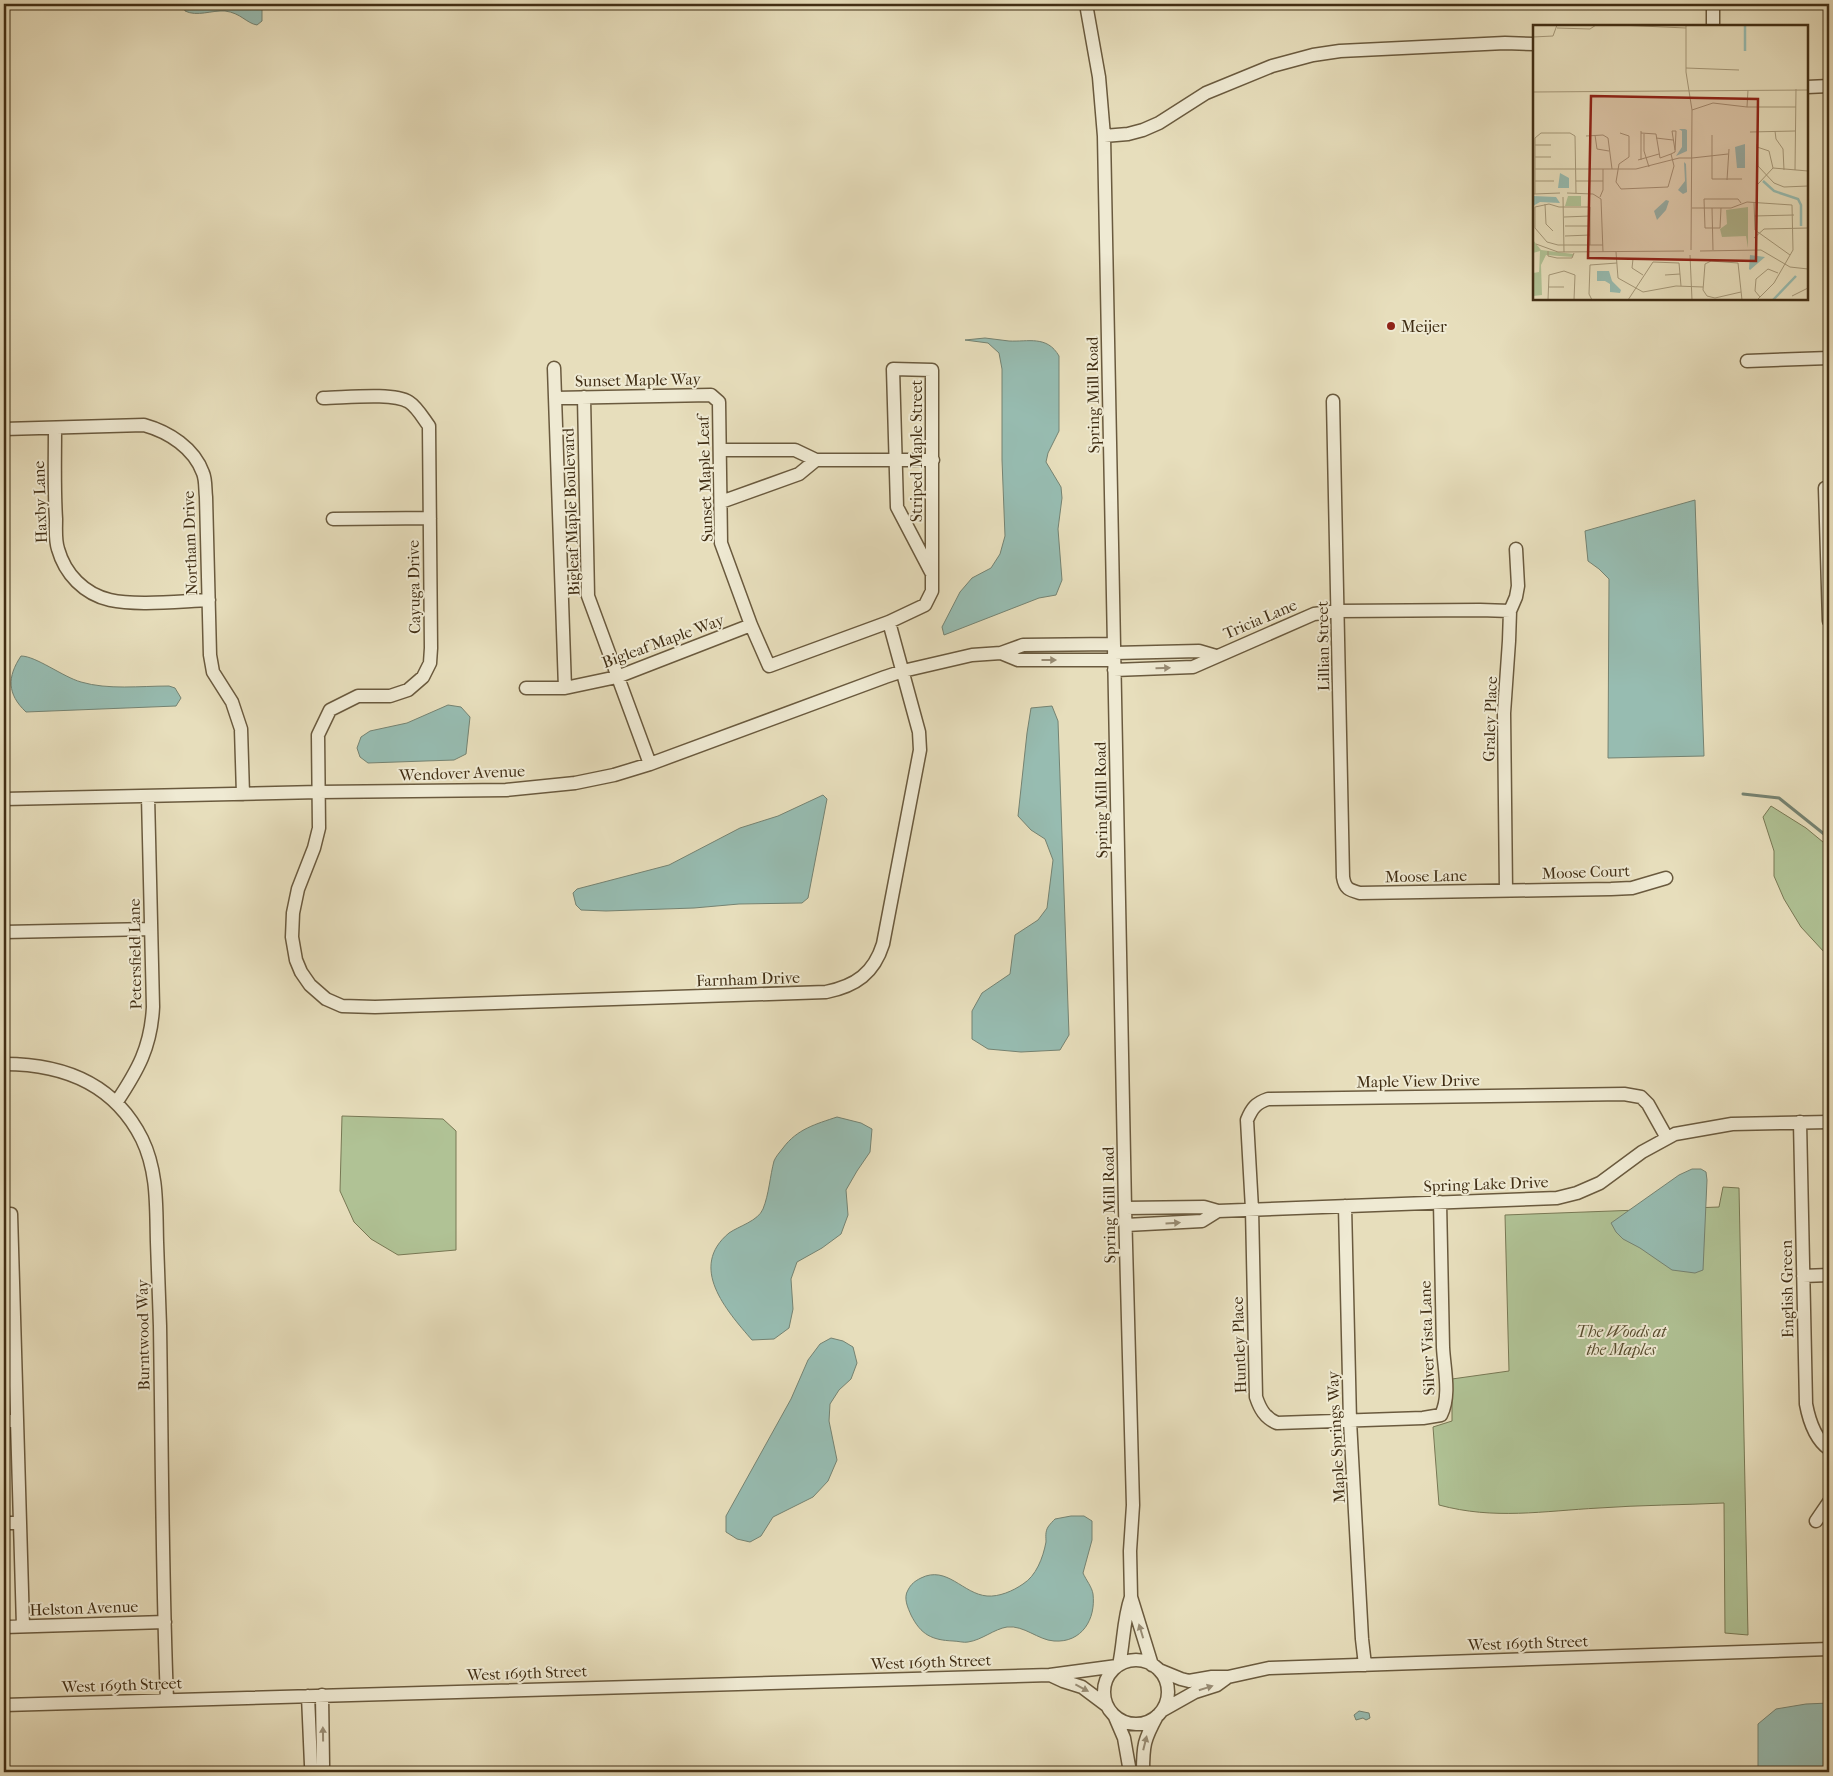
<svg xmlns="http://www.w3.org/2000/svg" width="1833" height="1776" font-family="'IM FELL French Canon',serif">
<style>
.green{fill:#b0c295;stroke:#787854}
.water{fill:#97bcb1;stroke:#758372}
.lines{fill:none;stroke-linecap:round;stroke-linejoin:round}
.stream{stroke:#758372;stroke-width:3}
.minor-casing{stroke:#6a5a3e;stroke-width:15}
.minor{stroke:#efead3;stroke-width:12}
.oneway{fill:#988c74}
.poi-dot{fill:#8f2418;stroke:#efead3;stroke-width:2}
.labels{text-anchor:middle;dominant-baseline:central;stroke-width:4;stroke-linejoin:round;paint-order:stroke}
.poi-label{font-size:16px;fill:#412e14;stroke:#efead3;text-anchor:start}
.street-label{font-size:16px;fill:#412e14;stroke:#efead3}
.park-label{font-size:16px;font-style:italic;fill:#574c2e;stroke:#efead3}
.inset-river{fill:none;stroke:#97bcb1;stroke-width:2.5}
.inset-road{fill:none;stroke:#a59879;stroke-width:1}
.view{fill:#8f2418;fill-opacity:0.15;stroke:#8f2418;stroke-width:2.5}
.inset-edge{fill:none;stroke:#412e14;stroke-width:2.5}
</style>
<rect width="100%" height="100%" fill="#e7debc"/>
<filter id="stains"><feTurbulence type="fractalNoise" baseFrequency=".004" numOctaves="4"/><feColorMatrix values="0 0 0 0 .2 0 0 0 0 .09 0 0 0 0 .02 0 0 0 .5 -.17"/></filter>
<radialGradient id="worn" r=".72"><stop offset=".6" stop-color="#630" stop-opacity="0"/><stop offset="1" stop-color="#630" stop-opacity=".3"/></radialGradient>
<!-- green -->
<path class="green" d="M1771,806L1806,828L1829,847V955L1825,953L1801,927L1784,899L1774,876V851L1763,817Z
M342,1116L443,1119L456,1131V1250L398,1255L371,1239L354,1222L340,1191Z
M1723,1187L1739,1188L1748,1635L1725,1633L1724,1503C1683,1505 1640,1505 1599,1508C1543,1511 1494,1520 1439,1505L1433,1427L1452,1421V1379L1509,1371L1505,1215L1719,1207Z"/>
<!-- water -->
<path class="water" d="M184,4H262V21L257,25C246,23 241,13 225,11C212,10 197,17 185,11Z
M985,338C993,339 1001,340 1009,341C1028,342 1047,335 1059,356V431L1048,453L1046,462L1061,487L1062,498L1058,529L1062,580L1056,595L1039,598L944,635L942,627L960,592L972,578L991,568L1000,554L1005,536L1002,460V369L999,353L988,343L965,340Z
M1695,500L1704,756L1608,758L1609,579L1599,569L1588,561L1585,531Z
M21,656C36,656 63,677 81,682C108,690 140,686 169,686L175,688L181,698L176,706L26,712C7,694 7,677 21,656Z
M448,705L461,707L470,717L466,754L454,760L368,763L360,757L357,748L361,737L370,731L407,723Z
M1052,706L1058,721L1069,1035L1060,1050L1021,1052L988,1049L972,1039V1011L982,993L1010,974L1015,935L1038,920L1047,908L1053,860L1045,839L1031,830L1018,816L1027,733L1031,708Z
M823,795L827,799L808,898L802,903L739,904L694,908L606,911L581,910L576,905L573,893L577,889L669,865L740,828L778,816Z
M837,1117L861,1123L872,1129L870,1152L857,1171L846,1190L848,1215L841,1234L822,1248L797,1262L791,1279L793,1309L789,1328L774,1339L752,1340C726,1310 688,1267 729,1233C739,1226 758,1221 763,1209C769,1194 770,1176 774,1161C776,1156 780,1152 783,1148C797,1129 816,1124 837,1117Z
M1692,1169H1701L1706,1172L1707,1180L1703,1270L1695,1273L1672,1270L1640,1248L1623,1239L1616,1232L1611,1223L1679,1175Z
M831,1338L843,1341L853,1347L857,1363L851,1379L839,1390L830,1404L829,1421L837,1460L828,1481L813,1497L773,1517L761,1536L750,1542L737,1539L726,1532V1516L791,1399L808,1360L820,1344Z
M1071,1516H1084L1092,1521V1540L1083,1573C1086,1580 1092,1587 1093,1594C1096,1619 1082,1643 1054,1641C1038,1640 1024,1625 1007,1627C994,1629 982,1640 968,1642C964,1643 958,1641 953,1641C932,1640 921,1635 911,1615C908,1608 903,1598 908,1590C911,1584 915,1581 921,1578C947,1565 963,1594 987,1596C999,1597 1013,1591 1023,1584C1036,1576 1043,1558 1046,1542C1046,1537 1045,1532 1048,1527C1050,1524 1053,1521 1055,1519Z
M1829,1703V1772H1758V1724L1776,1709L1806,1704Z
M1359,1711L1369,1713L1370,1718L1366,1720L1363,1718L1356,1720L1354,1715Z"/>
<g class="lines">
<!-- stream -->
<path class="stream" d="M1743,794L1779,798L1829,838"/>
<!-- minor casing -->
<g class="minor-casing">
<path id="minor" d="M1086,4L1099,77L1104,136L1125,1208L1133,1505L1130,1551L1131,1597L1152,1665
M1713,26V4
M1807,87L1829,86
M1104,136L1128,134L1143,130L1159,123L1206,93L1272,66L1313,55L1340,51L1505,43L1534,44
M1747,361L1829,358
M554,368L565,688
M584,397L588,596L650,764
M323,398C343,398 393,392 409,402C417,407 423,418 429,426L431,648L430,663L423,677L408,690L390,696H358L330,710L318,735L319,828L314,848L298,889L293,913L292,937L296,960L301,972L310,985L326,999L342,1006L375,1007L826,992C856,986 874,973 883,944L920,750L919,732L889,622
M555,398L711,395L719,402L721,543L751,625L769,666L889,622L925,605L932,591V370L893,369L897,507L931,572
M1333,401L1343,877C1345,889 1349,890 1360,893L1611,889L1632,888L1666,878
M55,428C55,458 54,489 56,519C56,529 55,540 58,549C65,574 84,594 110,600C136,606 181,601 209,600
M4,429L144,425C169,432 194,448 203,473C206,480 205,490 206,497L210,655L213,672L232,702L241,729L243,794
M720,450H795L816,460H933
M1825,488L1829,621
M721,502L799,474L816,460
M333,519L430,518
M1001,653L1023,645L1114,644
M1114,653L1199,651L1216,656
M1114,670L1193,667L1314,614L1338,611L1480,610L1510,611
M526,688H565L617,677L751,625
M4,799L319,792L506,790L575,783L614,775L650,764L885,677L903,671L972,655L1001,653L1018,660H1114
M1506,891L1504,713L1509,641L1510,611L1516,597L1518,586L1516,549
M4,932L151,929
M4,1064C62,1064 114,1083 142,1139C158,1172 156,1207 157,1242C158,1270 159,1298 160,1326C162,1450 162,1575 167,1700
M116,1103C138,1070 151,1047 153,1007L148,796
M1800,1122L1806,1404C1809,1420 1815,1439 1829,1449
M1440,1202C1441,1251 1442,1299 1443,1347C1444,1369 1451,1395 1441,1415L1423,1418L1277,1423C1265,1418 1260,1409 1256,1397L1252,1209L1247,1120C1252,1108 1256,1103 1268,1099L1624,1094L1641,1097L1648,1104L1667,1138
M1345,1206L1350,1421L1362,1639L1365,1665
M1125,1208L1204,1207L1218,1211L1557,1198L1577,1193L1600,1183L1642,1152L1675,1134L1732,1124L1829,1122
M4,1214H11L23,1626
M1126,1225L1202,1221L1218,1211
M1803,1276L1829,1275
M4,1421H17
M1816,1521L1829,1502
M4,1523H20
M4,1627L165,1622
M1104 1692a32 32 0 1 1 64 0a32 32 0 1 1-64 0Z
M1119,1665C1124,1642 1123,1620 1131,1597
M1159,1670L1181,1679L1189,1681L1212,1677H1228L1217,1685L1195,1692L1163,1710
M1228,1677L1269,1668L1829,1649
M308,1696L311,1765L315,1772
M4,1705L1050,1675
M1106,1705L1082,1687L1063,1681L1050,1675L1117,1666
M1115,1717L1124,1738L1130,1772
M319,1772L323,1765L322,1695
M1143,1772C1143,1745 1144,1740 1157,1716"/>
</g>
<!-- minor -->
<use href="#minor" class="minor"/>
</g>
<!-- one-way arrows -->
<defs><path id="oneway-solid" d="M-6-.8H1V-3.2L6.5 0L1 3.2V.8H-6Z" transform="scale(1.25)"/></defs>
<g class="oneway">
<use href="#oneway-solid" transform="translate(1049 660)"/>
<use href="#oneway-solid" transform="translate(1163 668) rotate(-2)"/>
<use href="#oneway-solid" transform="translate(1173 1223) rotate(-4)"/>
<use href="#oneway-solid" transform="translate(1141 1631) rotate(-107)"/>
<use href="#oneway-solid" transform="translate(1082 1688) rotate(28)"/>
<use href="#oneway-solid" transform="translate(1206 1688) rotate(-18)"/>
<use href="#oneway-solid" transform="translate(323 1734) rotate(-91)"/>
<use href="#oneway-solid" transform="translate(1145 1743) rotate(-76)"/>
</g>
<!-- markers -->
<circle class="poi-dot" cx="1391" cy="326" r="5"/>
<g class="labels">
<!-- poi labels -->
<g class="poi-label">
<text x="1401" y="326">Meijer</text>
</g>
<!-- street labels -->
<g class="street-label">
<text transform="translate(638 380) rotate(-1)">Sunset Maple Way</text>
<text transform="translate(1093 395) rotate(-91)">Spring Mill Road</text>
<text transform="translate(916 451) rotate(-90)">Striped Maple Street</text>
<text transform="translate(705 479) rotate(-92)">Sunset Maple Leaf</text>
<text transform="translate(40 502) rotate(-92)">Haxby Lane</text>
<text transform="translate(571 512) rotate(-92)">Bigleaf Maple Boulevard</text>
<text transform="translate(190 543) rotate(-92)">Northam Drive</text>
<text transform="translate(414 587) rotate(-91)">Cayuga Drive</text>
<text transform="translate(1260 619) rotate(-23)">Tricia Lane</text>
<text transform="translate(663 641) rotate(-20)">Bigleaf Maple Way</text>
<text transform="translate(1323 646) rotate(-91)">Lillian Street</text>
<text transform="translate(1490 719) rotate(-88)">Graley Place</text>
<text transform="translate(462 773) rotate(-2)">Wendover Avenue</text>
<text transform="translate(1101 800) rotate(-91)">Spring Mill Road</text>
<text transform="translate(1586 872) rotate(-2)">Moose Court</text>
<text transform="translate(1426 876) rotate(-1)">Moose Lane</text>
<text transform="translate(135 954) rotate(-91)">Petersfield Lane</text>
<text transform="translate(748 979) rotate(-2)">Farnham Drive</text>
<text transform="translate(1418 1081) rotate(-1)">Maple View Drive</text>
<text transform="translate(1486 1184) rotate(-2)">Spring Lake Drive</text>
<text transform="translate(1109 1205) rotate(-91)">Spring Mill Road</text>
<text transform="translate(1787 1289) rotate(-91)">English Green</text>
<text transform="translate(143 1335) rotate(-91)">Burntwood Way</text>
<text transform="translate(1427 1338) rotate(-92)">Silver Vista Lane</text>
<text transform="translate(1239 1345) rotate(-92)">Huntley Place</text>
<text transform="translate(1336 1437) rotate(-93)">Maple Springs Way</text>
<text transform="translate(84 1608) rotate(-2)">Helston Avenue</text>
<text transform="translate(1528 1643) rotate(-2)">West 169th Street</text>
<text transform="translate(931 1662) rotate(-2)">West 169th Street</text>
<text transform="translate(527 1673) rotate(-2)">West 169th Street</text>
<text transform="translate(122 1685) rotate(-2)">West 169th Street</text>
</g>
<!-- park labels -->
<g class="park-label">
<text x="1621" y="1331">The Woods at<tspan x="1621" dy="18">the Maples</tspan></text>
</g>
</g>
<!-- overview -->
<g transform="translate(1533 25)">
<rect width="275" height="275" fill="#e7debc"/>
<path d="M35,171H48V181H32ZM215,182V223L213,211L189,212L187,204L194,199L193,185ZM0,215L8,225L40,229V232L13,230L8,240L9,270L0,271V248L6,247L7,226L0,228Z" fill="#b0c295"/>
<path d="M146,104H152L154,105V126L143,131L149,122V106ZM212,119V143H204L202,122ZM151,137L153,139L154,167L150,169L145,165L152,156ZM27,148L36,153V163H25ZM0,171L23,172L27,178L7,177L0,181ZM133,175L136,176L133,185L124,195L121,186ZM217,230L232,232L217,245L216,244ZM76,246L79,256L88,265L87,268L77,267V259L72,256H64V246Z" fill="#97bcb1"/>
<path class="inset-river" d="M212,26V0M230,156L241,166L265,174L268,180V201M240,275L263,251"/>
<path class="inset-road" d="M86,0L153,3M153,0V47L159,85L158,225M24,3L57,4L63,0M0,12L20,11L24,0M153,43L206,45M0,67L275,65M214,82L215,65M159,85L180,78L214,82H263M108,106V135M242,106L243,114L250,124L251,145M217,107L262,106M87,108L96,111V132L86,139L83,157L88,164L135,162L141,141L138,129M108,108L123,109L127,133L138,129M111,109V126L116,142M62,110L64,124L76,126M179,110V154H209M53,111L70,110L75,113L79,144M123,113L140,115M224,119L225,141L241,158L251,162L275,161M2,120H18M224,122L236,126L240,143M138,129L142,127L143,106H139L142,125M2,132H18M159,133L195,129M105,135L126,129M240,143L275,146M2,144H103L146,133H159M262,145L263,64M194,155L196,124M2,156H21M43,156H70M225,159L240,143M34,168L60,169L68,174L70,227M1,169L27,168M2,169V113L8,108H37L42,111L43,168M30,172L31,227M67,172L70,165V144M221,177L222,205L257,230M12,179L13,199L20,206M159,183H198L214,177L259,180L260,225L241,258L224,275M179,183L180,225M188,183L187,203H172L171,174H205L208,178M221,191L261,190M31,192L57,191M32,201H57M32,211L57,210M221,213L231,204L275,203M3,219L25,227L151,226M57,220V182H26L16,179L2,182V203L14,217L25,220H70M15,226V231L24,233H39L41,228M167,226L228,225L257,242L275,244M83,227L85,253L110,267L143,261L170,262M157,230L159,275M100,234L99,243L110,250M132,250L147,249M15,262H31M208,267L182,273L174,271L170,265L172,239L178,236L205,238L209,275M259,271L275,263M227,272L222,266L223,254L235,244L245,248M15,275L16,250L31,246L42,250L41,275M59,275L56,269L57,240L84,238M95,275L120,237L146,238L148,261"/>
<path class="view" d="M58,71L225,74L223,236L55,233Z"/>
<rect width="275" height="275" class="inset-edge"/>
</g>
<!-- margin -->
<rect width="1833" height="1776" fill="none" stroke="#e7debc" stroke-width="20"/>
<rect x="5" y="5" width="1823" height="1766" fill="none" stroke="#412e14" stroke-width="2.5"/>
<rect x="10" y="10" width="1813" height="1756" fill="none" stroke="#412e14"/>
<rect width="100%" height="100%" filter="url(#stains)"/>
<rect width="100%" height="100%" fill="url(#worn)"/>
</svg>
